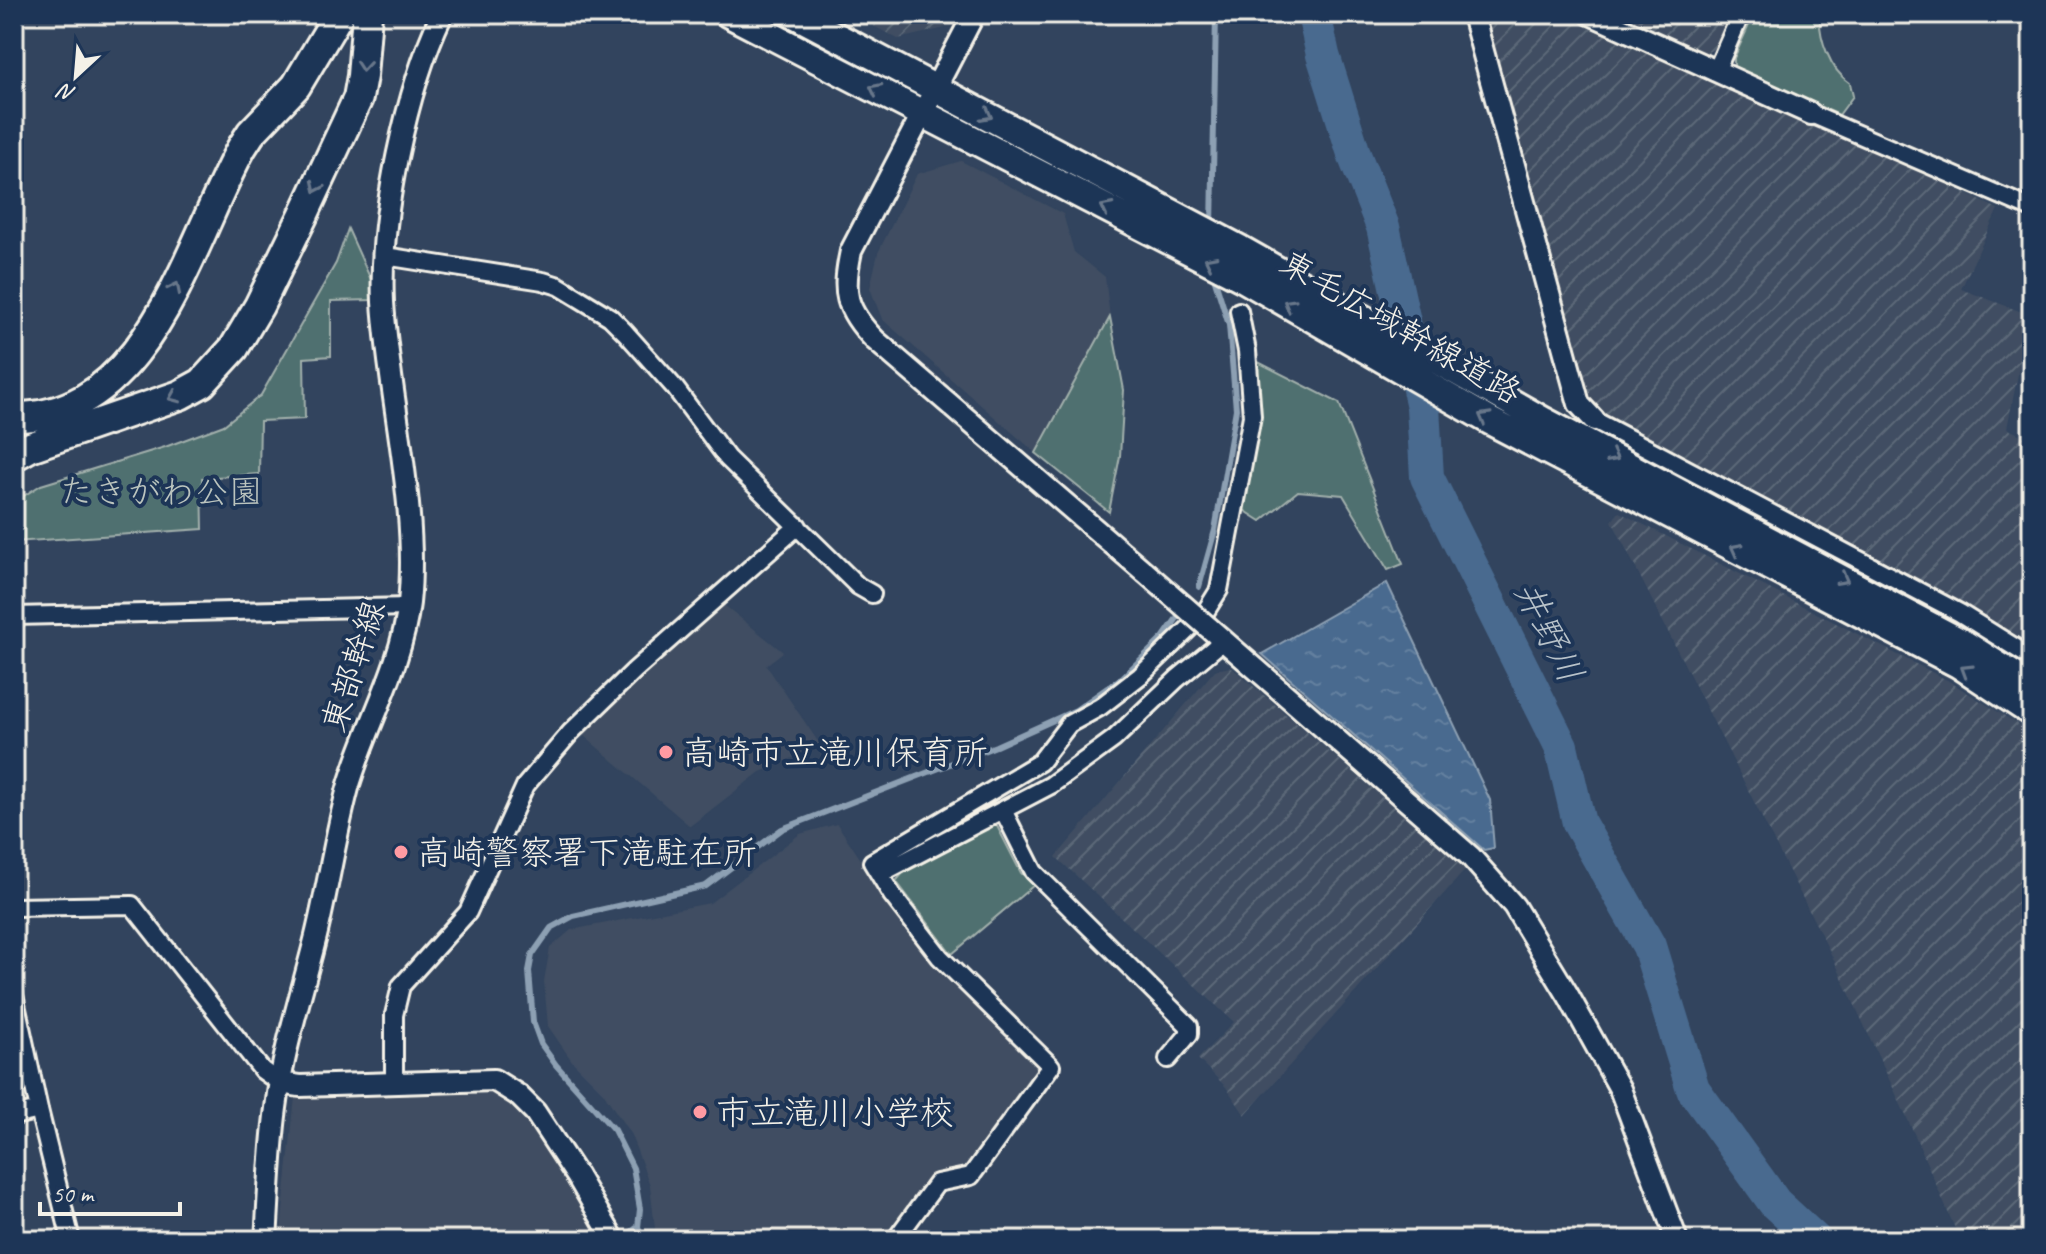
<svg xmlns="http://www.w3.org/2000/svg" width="2046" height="1254" font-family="Caveat,'Klee One',sans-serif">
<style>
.built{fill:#404e62}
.industrial{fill:url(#industrial-furrows)}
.park{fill:#50706f;stroke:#a2b0ac;stroke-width:2}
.water{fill:url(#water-ripples);stroke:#8da0b3;stroke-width:2}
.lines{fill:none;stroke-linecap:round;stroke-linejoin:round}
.stream{stroke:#8da0b3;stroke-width:6}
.river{stroke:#496a8f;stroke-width:34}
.minor-casing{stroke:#f4f1e8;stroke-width:22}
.tertiary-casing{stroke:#f4f1e8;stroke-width:26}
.trunk-casing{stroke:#f4f1e8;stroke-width:32}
.motorway-casing{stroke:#f4f1e8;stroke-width:34}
.minor{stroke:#1d3557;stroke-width:16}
.tertiary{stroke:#1d3557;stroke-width:20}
.trunk{stroke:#1d3557;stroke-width:26}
.motorway{stroke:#1d3557;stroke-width:28}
.tertiary-bridge-casing{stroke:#f4f1e8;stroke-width:26;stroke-linecap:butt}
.tertiary-bridge{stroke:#1d3557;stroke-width:20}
.oneway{stroke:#68778a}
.poi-dot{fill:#ff9aa2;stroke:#1d3557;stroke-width:3}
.labels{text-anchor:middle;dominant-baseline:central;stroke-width:8;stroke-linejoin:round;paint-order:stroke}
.street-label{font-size:34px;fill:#f4f1e8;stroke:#1d3557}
.park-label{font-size:34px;fill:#bbc4be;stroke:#1d3557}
.poi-label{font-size:34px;fill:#f4f1e8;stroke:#1d3557;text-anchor:start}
.water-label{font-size:36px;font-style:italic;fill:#b8c2c9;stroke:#1d3557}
</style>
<defs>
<pattern id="industrial-furrows" width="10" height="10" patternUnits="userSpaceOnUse" patternTransform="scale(2)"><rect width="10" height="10" fill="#404e62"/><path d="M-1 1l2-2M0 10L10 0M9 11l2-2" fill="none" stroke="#5c6878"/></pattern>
<pattern id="water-ripples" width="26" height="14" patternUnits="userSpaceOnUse" patternTransform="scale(2)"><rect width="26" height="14" fill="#496a8f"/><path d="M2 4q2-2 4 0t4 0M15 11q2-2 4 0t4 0" fill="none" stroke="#64809f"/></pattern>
</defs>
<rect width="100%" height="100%" fill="#32445e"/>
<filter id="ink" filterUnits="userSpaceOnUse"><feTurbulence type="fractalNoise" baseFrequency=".0125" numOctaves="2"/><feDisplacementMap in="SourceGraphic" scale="16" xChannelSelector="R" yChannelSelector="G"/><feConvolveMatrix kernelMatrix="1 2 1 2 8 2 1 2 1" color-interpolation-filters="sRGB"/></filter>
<g filter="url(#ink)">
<!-- built -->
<path class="built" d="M961,161L1063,214L1074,252L1105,277L1110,317L1036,453L882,319L870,288L878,253L917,174Z
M719,601L783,652L766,665L821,746L760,772L690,826L583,735Z
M837,824L886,897L1038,1059L1039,1067L973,1162L960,1170L934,1172L887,1240H659L656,1237L650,1185L631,1135L603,1092L572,1061L548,1026L544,981L550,948L571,930L710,903L800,834Z
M483,1088L491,1089L510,1099L587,1204L599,1228L584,1240H280L295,1097Z"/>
<!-- industrial -->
<path class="industrial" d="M851,14H952L945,28L898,39Z
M1496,14H1558L1909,166L1998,209L1961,289L2030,315L2007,428L2032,441V643L1609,421L1586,401L1486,28Z
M1621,14H1732L1718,47L1706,53Z
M1619,512L1947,680L2032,733V1240H1960L1913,1131L1834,960L1612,521Z
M1231,667L1466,869L1245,1115L1226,1087L1198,1059L1234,1022L1056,857L1215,670Z"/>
<!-- park -->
<path class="park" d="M1754,14H1820C1818,37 1830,70 1850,83L1853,96L1839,115L1734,67V58Z
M348,229L372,282L373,300L331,301V356L304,358L305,419L260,421L259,474L202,478L203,529L14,542V502L41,485L165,447L224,425L261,395L336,263Z
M1110,317L1124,390L1120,456L1109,512L1036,453Z
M1258,362L1339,403L1403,564L1388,570L1343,495L1298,491L1261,521L1239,507L1252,364Z
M988,823L997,826L1021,873L1034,885L952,954L896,881L911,864Z"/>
<!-- water -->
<path class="water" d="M1387,583L1490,800L1494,848L1484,850L1262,654Z"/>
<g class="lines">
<!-- stream -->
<path class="stream" d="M1212,227L1216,14
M1199,587L1215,530L1236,409L1229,325L1213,274
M621,1240L638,1227
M644,1240L638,1227L640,1209L633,1168L614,1130L556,1065L541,1044L533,1022L529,971L532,955L551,928L573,916L706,886L782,829L996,746L1076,710L1123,677L1163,638L1177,618"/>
<!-- river -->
<path class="river" d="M1314,14L1323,55L1355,157L1383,227L1423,407L1427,477L1561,746L1579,823L1649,946L1693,1089L1775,1203L1815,1240"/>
<!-- minor casing -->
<g class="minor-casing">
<path id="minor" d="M1716,71L1741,14
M1811,114L2032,209
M385,256L543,281L559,286L610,317L625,332L675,388L727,458L858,586L872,594
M1594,420L1960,613L2032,658
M14,616L409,607
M1003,810L1034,872L1189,1026V1034L1168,1059
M880,874L1051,785L1114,739L1177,679L1224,640
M14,907L132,905L262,1070L280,1083
M14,995L39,1110L71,1240
M394,1082V1015L401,986L468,912L525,786L571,732L635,670L798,526
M14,1116L39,1110
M895,1240L937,1183L971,1176L1051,1066L940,957L892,895L872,862L1040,762L1069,724L1100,707L1140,676L1204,614L1219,590L1252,416L1247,351L1239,311"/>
</g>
<!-- tertiary casing -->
<g class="tertiary-casing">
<path id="tertiary" d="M974,14L851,251C842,293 845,309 875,340L1145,572
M1476,14L1475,22L1579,404L1594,420
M1590,14L1811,114
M1208,627L1471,857L1514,906L1568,995L1620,1089L1677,1240
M280,1083L300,1086L494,1080L518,1095L535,1112L577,1176L614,1240
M266,1240C269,1196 270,1152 276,1108C283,1050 302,993 316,936C328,887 335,837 348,788C365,728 402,666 409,603C419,508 389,399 383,302C379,218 406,90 442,14"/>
</g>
<!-- trunk casing -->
<g class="trunk-casing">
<path id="trunk" d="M729,14L1244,279L1490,421L1958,664L2032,713
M794,14L1240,249L1544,421L1966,645L2032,687"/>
</g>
<!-- motorway casing -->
<g class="motorway-casing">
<path id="motorway" d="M14,417C149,419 190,240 242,147L251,133L296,86L339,14
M14,456L30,447L180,395L202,383L234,348L259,306L303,216L358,98L362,76L367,14"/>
</g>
<!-- minor -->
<use href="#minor" class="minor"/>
<!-- tertiary -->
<use href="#tertiary" class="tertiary"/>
<!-- trunk -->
<use href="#trunk" class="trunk"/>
<!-- motorway -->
<use href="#motorway" class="motorway"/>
<!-- tertiary-bridge casing -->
<g class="tertiary-bridge-casing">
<path id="tertiary-bridge" d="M1145,572L1208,627"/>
</g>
<!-- tertiary-bridge -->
<use href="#tertiary-bridge" class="tertiary-bridge"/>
</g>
<!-- one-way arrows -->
<defs><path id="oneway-chevron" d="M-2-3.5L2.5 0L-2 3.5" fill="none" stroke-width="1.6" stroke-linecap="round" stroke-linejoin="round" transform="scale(2)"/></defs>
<g class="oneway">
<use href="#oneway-chevron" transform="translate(363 66) rotate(95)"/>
<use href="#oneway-chevron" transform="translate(875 89) rotate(-153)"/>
<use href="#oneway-chevron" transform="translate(987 115) rotate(28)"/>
<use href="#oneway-chevron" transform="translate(317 187) rotate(115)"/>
<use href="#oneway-chevron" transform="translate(1106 208) rotate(-153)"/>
<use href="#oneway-chevron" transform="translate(1210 261) rotate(-153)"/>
<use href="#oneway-chevron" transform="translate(175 288) rotate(-64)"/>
<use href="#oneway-chevron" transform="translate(1289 304) rotate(-150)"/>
<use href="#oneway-chevron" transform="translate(174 397) rotate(157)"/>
<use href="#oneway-chevron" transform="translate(1484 417) rotate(-151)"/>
<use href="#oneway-chevron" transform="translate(1613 457) rotate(28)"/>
<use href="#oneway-chevron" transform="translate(1736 549) rotate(-152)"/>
<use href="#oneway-chevron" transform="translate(1843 579) rotate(28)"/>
<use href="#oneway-chevron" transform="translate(1966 670) rotate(-148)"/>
</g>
</g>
<!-- markers -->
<g class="poi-dot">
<circle cx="666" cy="752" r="8"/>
<circle cx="401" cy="852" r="8"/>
<circle cx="700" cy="1112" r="8"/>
</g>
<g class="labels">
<!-- street labels -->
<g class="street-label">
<text transform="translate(1401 327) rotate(30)">東毛広域幹線道路</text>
<text transform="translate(353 666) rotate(-72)">東部幹線</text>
</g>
<!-- park labels -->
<g class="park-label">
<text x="161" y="491">たきがわ公園</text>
</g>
<!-- poi labels -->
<g class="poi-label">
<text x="682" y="752">高崎市立滝川保育所</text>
<text x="417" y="852">高崎警察署下滝駐在所</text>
<text x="716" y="1112">市立滝川小学校</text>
</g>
<!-- water labels -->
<g class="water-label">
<text transform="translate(1549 632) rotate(63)">井野川</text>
</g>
</g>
<!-- margin -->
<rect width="2046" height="1254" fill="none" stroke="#1d3557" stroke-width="48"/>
<rect x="24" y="24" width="1998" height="1206" fill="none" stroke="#f4f1e8" stroke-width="3" filter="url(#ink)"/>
<!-- north arrow -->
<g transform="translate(76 76) rotate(206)" stroke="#1d3557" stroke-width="6" paint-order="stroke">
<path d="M0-6L14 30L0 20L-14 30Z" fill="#f4f1e8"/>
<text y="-12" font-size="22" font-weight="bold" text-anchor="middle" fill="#f4f1e8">N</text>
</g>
<!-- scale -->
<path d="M40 1202v12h140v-12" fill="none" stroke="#f4f1e8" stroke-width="4"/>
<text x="52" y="1202" font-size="24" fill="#f4f1e8" stroke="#1d3557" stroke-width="6" paint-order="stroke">50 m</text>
</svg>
